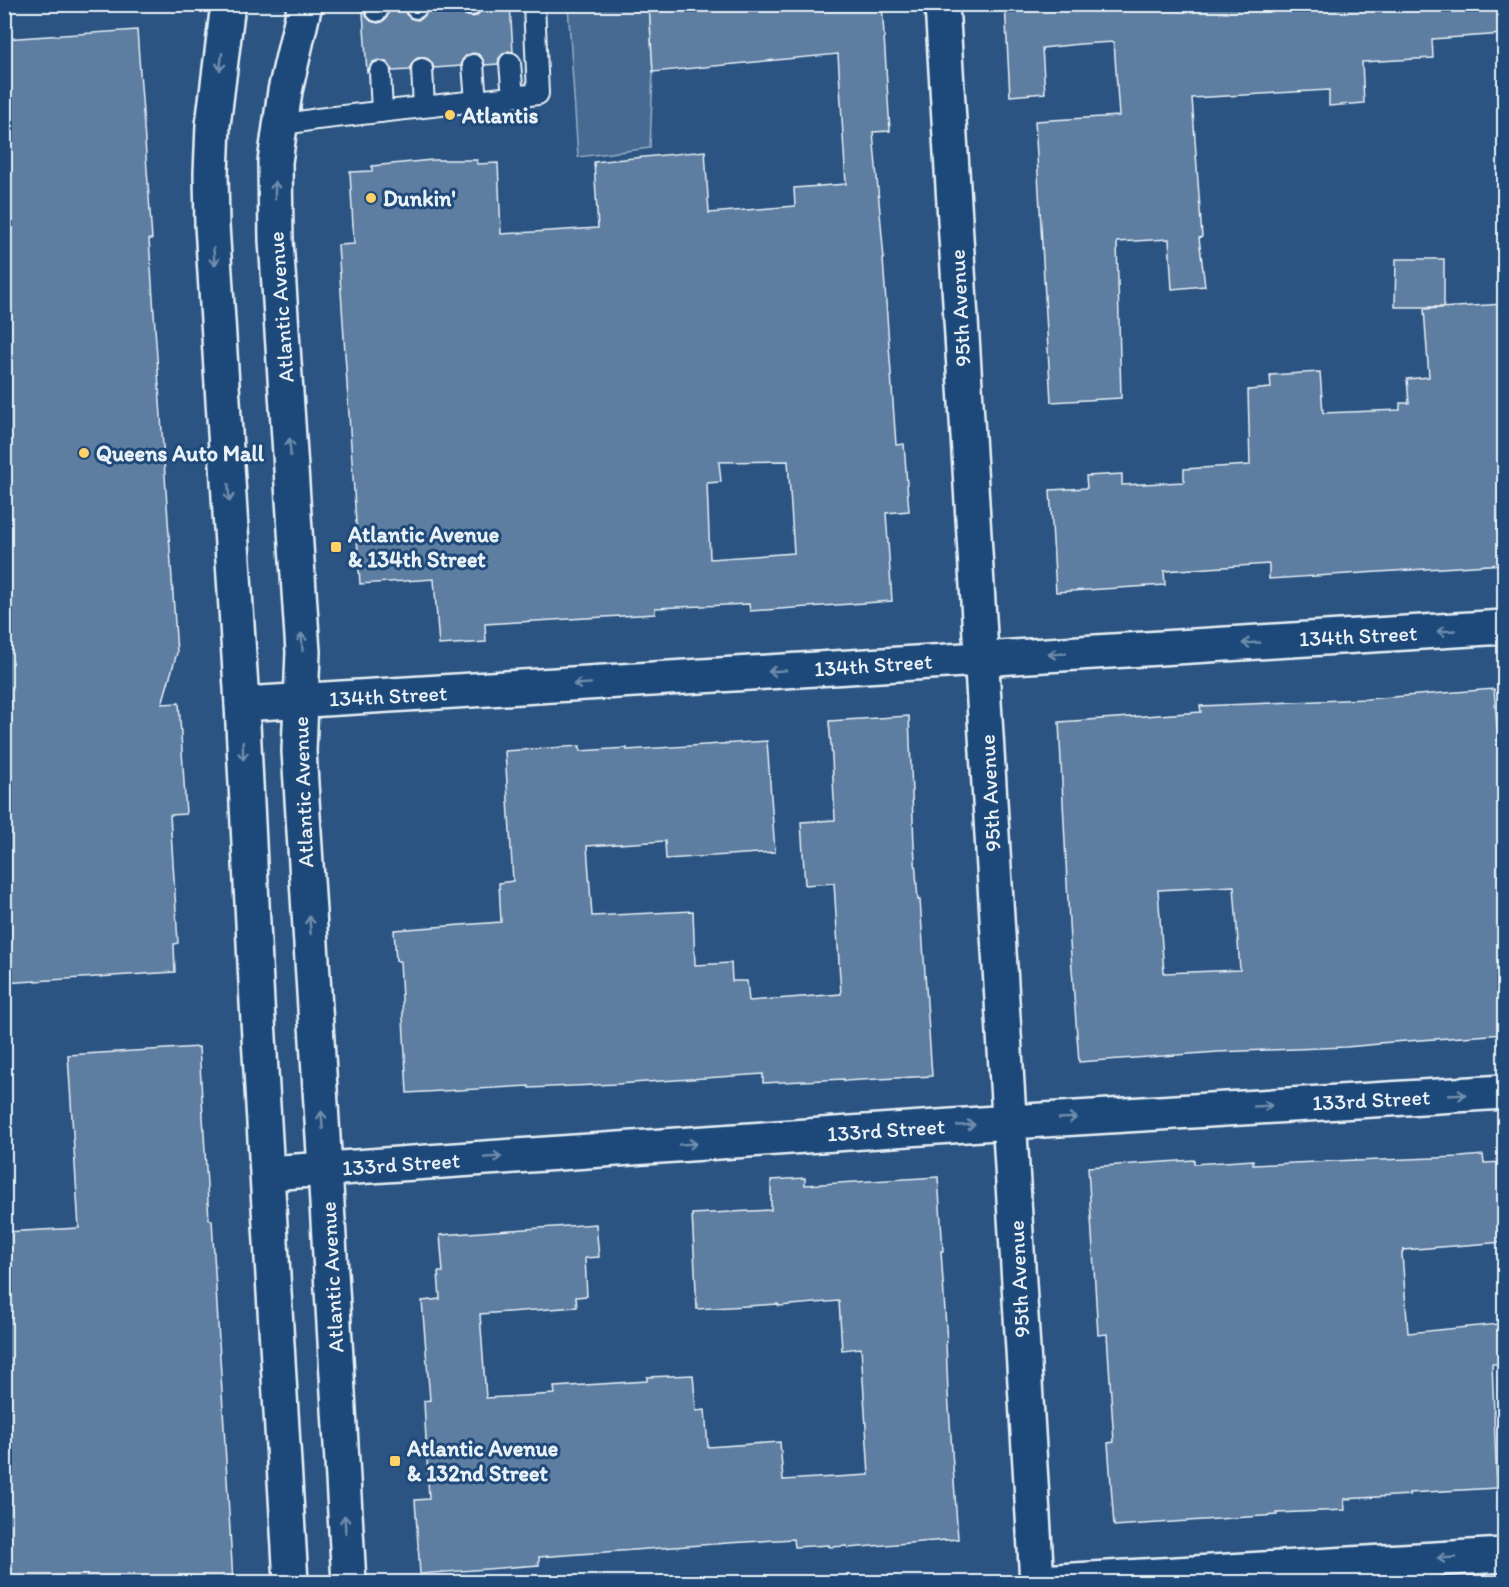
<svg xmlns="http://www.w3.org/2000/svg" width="1509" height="1587" font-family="Itim,sans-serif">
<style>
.green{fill:#476b93;stroke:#98aec6;stroke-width:1.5}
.building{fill:#5d7da1;stroke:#e8f1f8;stroke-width:1.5;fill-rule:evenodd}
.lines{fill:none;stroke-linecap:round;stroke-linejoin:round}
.lane-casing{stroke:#e8f1f8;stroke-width:24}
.street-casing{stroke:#e8f1f8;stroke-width:38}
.primary-casing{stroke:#e8f1f8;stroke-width:38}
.lane{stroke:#1f4a7a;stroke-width:20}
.street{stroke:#1f4a7a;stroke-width:33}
.primary{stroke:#1f4a7a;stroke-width:33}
.oneway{stroke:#6f8dac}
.poi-dot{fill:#ffd166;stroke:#1f4a7a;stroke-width:2}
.labels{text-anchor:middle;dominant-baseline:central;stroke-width:6;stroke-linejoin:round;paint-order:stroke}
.poi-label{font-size:22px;font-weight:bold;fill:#e8f1f8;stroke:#1f4a7a;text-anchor:start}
.street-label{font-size:22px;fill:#e8f1f8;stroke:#1f4a7a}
</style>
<rect width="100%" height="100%" fill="#2b5482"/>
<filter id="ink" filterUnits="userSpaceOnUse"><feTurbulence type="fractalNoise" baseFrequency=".0167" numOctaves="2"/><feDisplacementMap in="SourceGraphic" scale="12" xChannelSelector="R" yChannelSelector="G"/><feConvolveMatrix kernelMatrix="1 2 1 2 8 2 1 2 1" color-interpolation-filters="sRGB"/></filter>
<g filter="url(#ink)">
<!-- green -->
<path class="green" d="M568,5H649L653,72L650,148L578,157Z"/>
<!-- building -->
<path class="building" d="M483,4H510L513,52L508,51L503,54L499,58L498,64L485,65L482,58L478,54L473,53L466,56L462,60L461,66L434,68L432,63L428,59L421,57L416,59L412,63L410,70L392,71L390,66L386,62L379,60L373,62L370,66L367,73L363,12H365L367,17L371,21L378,23L382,22L387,17L389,10L404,9L406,14L410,18L417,20L421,19L426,14L428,8L459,5L460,10L465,15L472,17L476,16L481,11Z
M649,4H882L890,131L873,132L884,259H883L896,445L904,444L909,511L886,513L892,601L750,611L749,604L655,608V614L485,624L486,642L439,645L434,579L360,584L338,245L354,244L350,172L372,171V166L432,160H477V164L498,163L501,234L598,228L594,162L705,151L709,213L795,206L794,188L846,184L838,54L653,72ZM788,461L794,553L710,559L707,483L721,482L719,462Z
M1005,4H1504V34L1432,39L1433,58L1362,62L1364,103L1329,106V90L1192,98L1202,237L1199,238L1205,286L1172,289L1169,239L1117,242L1121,398L1051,402L1035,121L1119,116L1114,42L1080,44L1042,48L1045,93L1010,96Z
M137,30L152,239H149L177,653L162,704L179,703L186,814L170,815L178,943L174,944L175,972L4,983V39Z
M1396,259H1444V307H1395Z
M1504,304V564L1269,579V564L1223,567L1164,571L1165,585L1056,592L1050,490L1087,488L1086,476L1122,474V485L1184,482V469L1250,465L1248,390L1271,388L1270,375L1320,372L1323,413L1400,410V403H1409L1407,379L1429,377L1424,309Z
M1494,689L1504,813V1034L1379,1043V1044L1346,1047L1218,1052L1079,1062L1070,942L1059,722L1201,712L1200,706L1367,699ZM1234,886L1240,970L1164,973L1158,890Z
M909,716L914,846L918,900H920L932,1076L844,1081V1079L763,1083V1074L617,1084L529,1088V1086L407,1093L400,961H396L394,930L501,922L499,883L513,881L505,751L580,746V751L627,748V750L767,741L775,852L666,859L665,841L587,846L592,916L693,911L695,965L731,963L732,981H747L749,1001L841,994L834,883L805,885L801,822L835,820L832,758L829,721Z
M199,1047L209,1220H212L233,1582H4V1232L79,1228L68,1055Z
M1483,1155L1484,1163L1504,1162V1242L1403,1250L1402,1254L1408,1333L1498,1324L1500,1364H1492L1497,1488L1409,1493L1410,1495L1344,1499L1345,1510L1277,1513V1515L1114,1526L1108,1443L1114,1442L1107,1334L1098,1335L1088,1167L1194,1160V1164L1253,1160V1165L1355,1160V1161L1461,1157Z
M938,1177L943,1251H941L947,1342H946L948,1393L958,1539L848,1548L847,1546L829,1547V1545L795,1547L794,1539L728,1543L539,1557V1565L420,1574L415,1500L429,1499L424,1401L430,1400L422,1301L440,1299L438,1272H443L440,1235L596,1224L599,1257L585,1258L587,1296L576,1297L577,1307L480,1314L486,1398L555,1394L554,1387L647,1381V1377L693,1375L696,1411L705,1410L708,1447L780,1442L783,1480L869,1475L861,1348L842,1350L839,1301L779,1306L778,1304L697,1309L692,1214L771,1210V1180L805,1178V1185Z"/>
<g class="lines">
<!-- lane casing -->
<g class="lane-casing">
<path id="lane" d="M377,4V11
M416,4V8
M471,4V5
M510,63L513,97
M473,65L476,101
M422,69L424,107
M380,72L382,112
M280,125L317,119L538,94L534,4"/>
</g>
<!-- street casing -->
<g class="street-casing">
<path id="street" d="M942,4L1037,1582
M242,704L1504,627
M268,1173L1010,1122L1504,1092
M1040,1582L1504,1555"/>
</g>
<!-- primary casing -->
<g class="primary-casing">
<path id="primary" d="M228,4L213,125L211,174L212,225L242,704L257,1003L291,1582
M305,4L285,91L275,162L276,240L303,652L299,751L325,1169L349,1582"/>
</g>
<!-- lane -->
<use href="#lane" class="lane"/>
<!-- street -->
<use href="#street" class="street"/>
<!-- primary -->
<use href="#primary" class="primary"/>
</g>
<!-- one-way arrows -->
<defs><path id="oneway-shaft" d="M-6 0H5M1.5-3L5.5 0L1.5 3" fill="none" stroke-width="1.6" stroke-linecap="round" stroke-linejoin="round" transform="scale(1.5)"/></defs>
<g class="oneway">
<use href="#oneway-shaft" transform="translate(221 62) rotate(97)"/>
<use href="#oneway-shaft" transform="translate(275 190) rotate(-90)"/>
<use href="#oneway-shaft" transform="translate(214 257) rotate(86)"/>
<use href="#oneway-shaft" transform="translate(290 447) rotate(-94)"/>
<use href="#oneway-shaft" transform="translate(229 493) rotate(86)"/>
<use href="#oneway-shaft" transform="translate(1446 631) rotate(177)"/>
<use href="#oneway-shaft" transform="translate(302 642) rotate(-93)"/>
<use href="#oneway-shaft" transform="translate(1251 643) rotate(177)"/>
<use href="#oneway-shaft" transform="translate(1057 654) rotate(177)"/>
<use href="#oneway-shaft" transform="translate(777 671) rotate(176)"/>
<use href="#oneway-shaft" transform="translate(582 684) rotate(176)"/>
<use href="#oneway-shaft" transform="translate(243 751) rotate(88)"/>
<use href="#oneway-shaft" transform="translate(310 925) rotate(-94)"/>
<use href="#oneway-shaft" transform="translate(1457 1095) rotate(-3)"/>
<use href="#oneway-shaft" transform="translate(1263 1106) rotate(-3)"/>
<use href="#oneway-shaft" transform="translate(1068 1118) rotate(-3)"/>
<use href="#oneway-shaft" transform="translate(322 1120) rotate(-94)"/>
<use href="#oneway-shaft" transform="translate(966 1125) rotate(-4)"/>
<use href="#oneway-shaft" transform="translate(688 1144) rotate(-4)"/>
<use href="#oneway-shaft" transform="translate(493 1157) rotate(-4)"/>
<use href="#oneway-shaft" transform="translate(345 1524) rotate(-93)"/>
<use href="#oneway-shaft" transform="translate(1446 1558) rotate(177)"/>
</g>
</g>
<!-- markers -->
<g class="poi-dot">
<circle cx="450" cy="115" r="6"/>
<circle cx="371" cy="198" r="6"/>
<circle cx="84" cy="453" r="6"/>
<rect x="330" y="541" width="12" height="12" rx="3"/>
<rect x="389" y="1455" width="12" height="12" rx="3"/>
</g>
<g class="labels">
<!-- poi labels -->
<g class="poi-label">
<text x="462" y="115">Atlantis</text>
<text x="383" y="198">Dunkin'</text>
<text x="96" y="453">Queens Auto Mall</text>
<text x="348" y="534">Atlantic Avenue<tspan x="348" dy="25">&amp; 134th Street</tspan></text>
<text x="407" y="1448">Atlantic Avenue<tspan x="407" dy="25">&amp; 132nd Street</tspan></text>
</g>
<!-- street labels -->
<g class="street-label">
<text transform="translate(281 307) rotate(-94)">Atlantic Avenue</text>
<text transform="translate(960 308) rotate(-93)">95th Avenue</text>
<text transform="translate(1358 636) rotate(-3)">134th Street</text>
<text transform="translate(873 665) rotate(-4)">134th Street</text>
<text transform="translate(388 696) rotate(-3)">134th Street</text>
<text transform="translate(303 792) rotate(-92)">Atlantic Avenue</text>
<text transform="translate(990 793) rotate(-93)">95th Avenue</text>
<text transform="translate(1371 1100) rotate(-3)">133rd Street</text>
<text transform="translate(886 1130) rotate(-4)">133rd Street</text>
<text transform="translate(401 1164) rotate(-4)">133rd Street</text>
<text transform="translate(332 1277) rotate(-93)">Atlantic Avenue</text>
<text transform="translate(1019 1279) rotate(-93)">95th Avenue</text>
</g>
</g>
<!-- margin -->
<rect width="1509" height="1587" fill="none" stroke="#1f4a7a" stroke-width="24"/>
<rect x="12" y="12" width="1485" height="1563" fill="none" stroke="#e8f1f8" stroke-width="2" filter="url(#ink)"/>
</svg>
